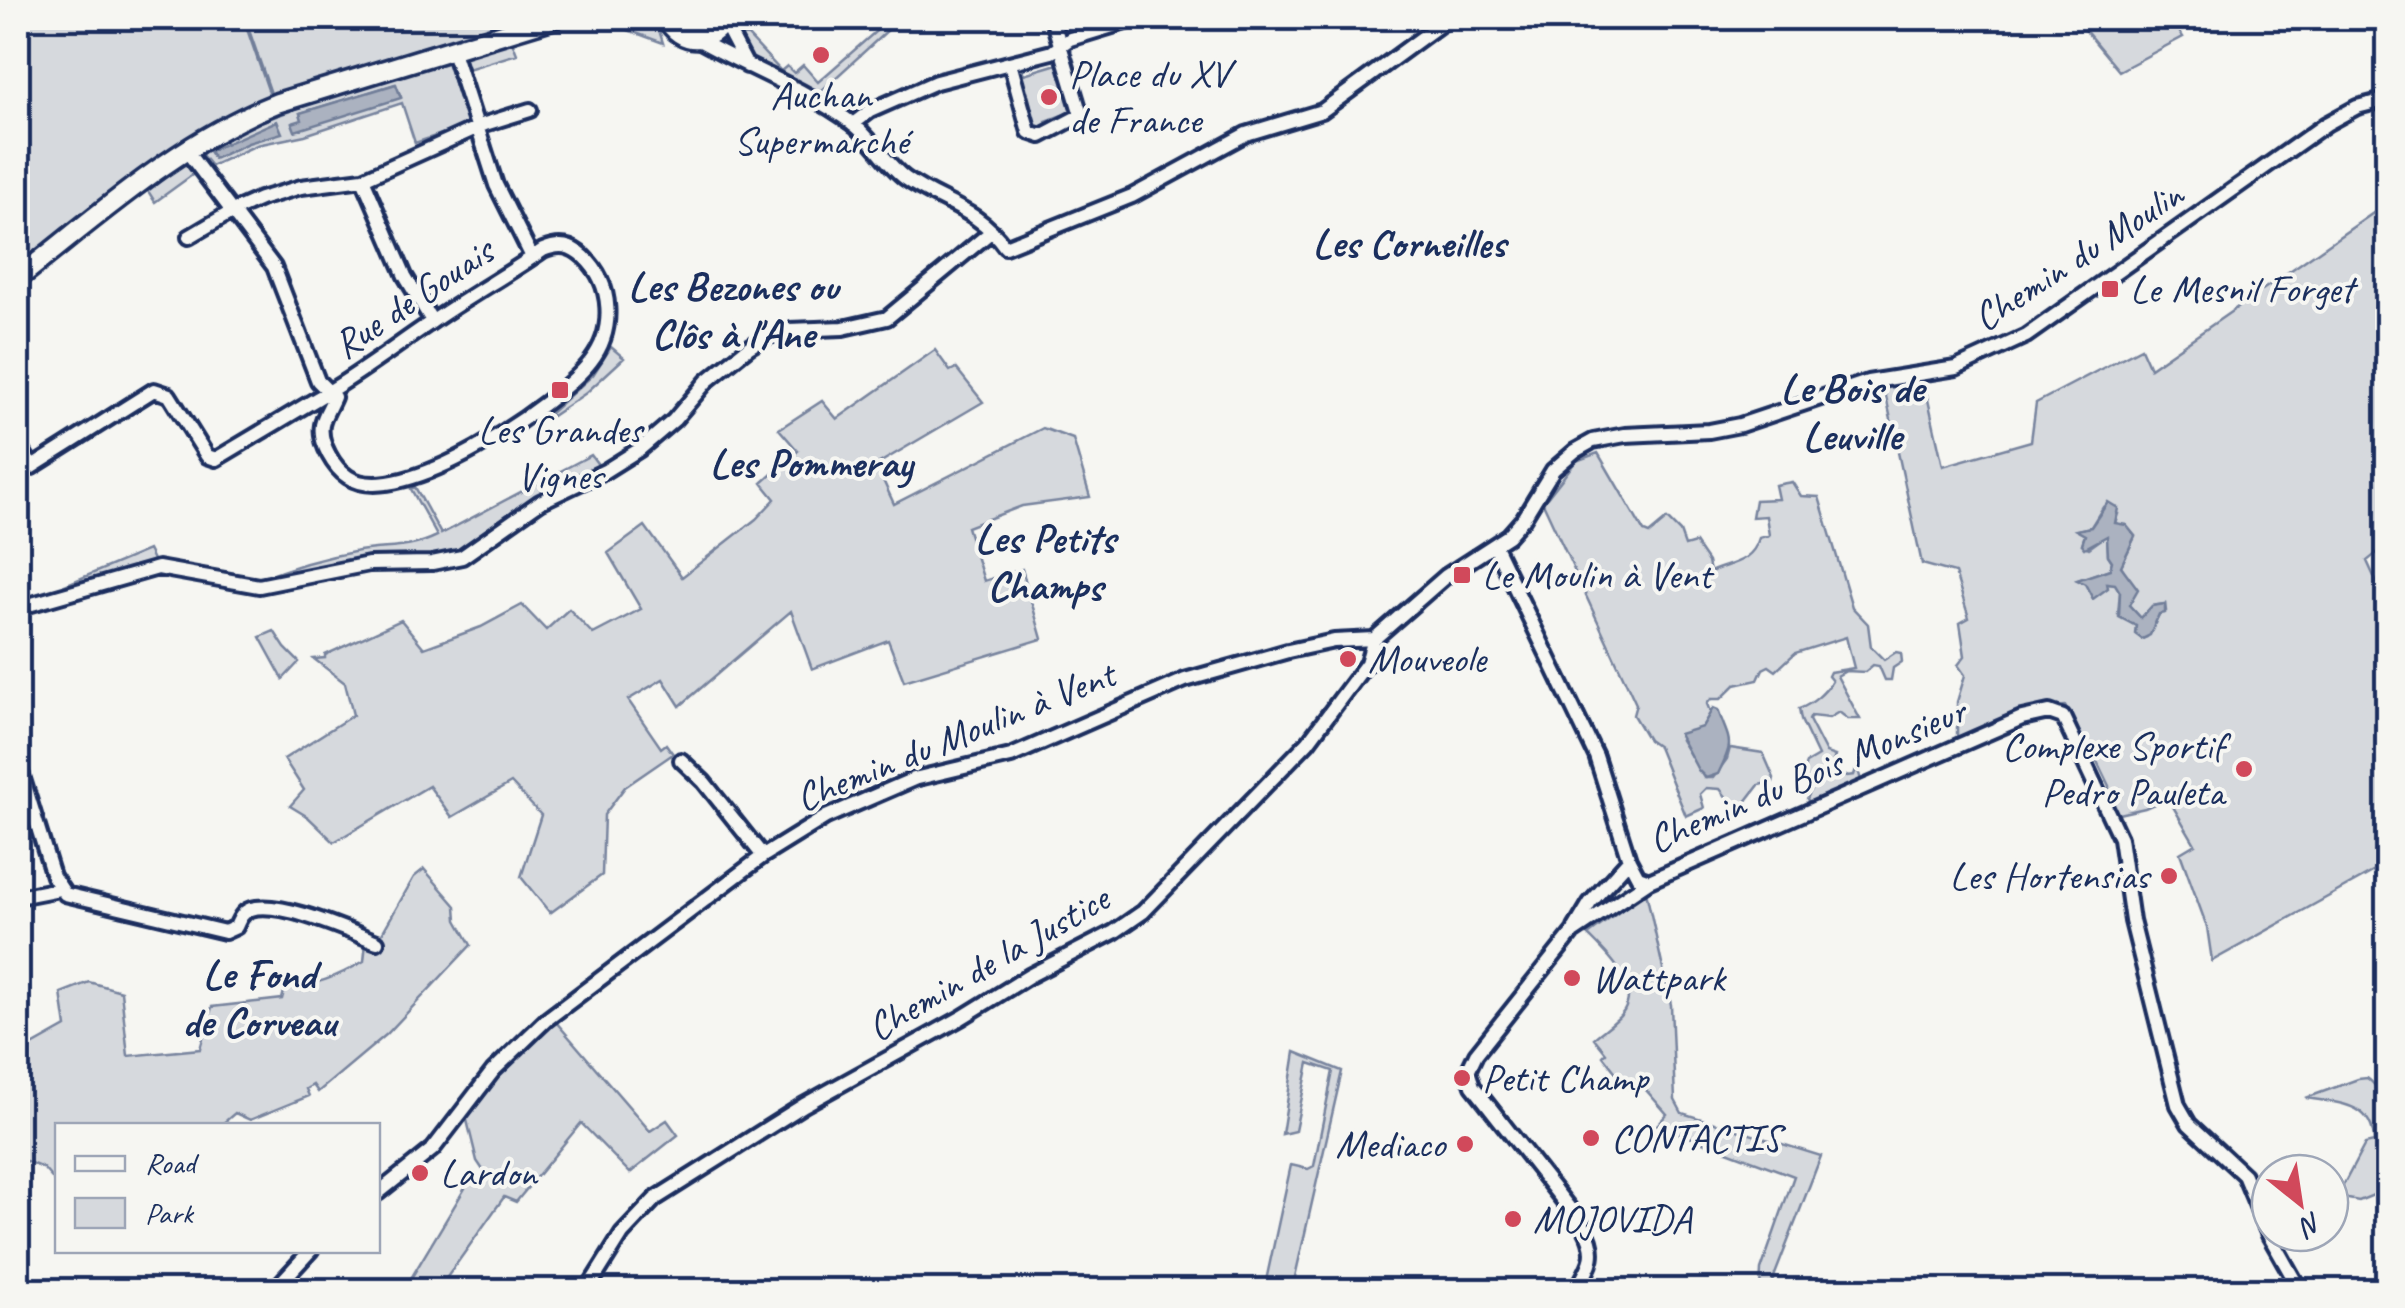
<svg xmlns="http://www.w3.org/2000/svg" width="2405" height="1308" font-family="Caveat,sans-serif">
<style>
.green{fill:#d6d9dd;stroke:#78849e;stroke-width:2.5;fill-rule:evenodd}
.water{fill:#abb2c0;stroke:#717e99;stroke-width:2.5}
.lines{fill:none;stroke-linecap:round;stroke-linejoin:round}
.stream{stroke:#717e99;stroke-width:4}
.street-casing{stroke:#1b2f5e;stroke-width:20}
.secondary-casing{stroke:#1b2f5e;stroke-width:25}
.street{stroke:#f6f6f2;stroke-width:12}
.secondary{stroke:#f6f6f2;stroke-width:18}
.poi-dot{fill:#d1495b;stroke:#f6f6f2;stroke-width:4}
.labels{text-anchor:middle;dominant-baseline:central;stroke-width:8;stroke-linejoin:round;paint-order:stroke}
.poi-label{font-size:40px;fill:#1b2f5e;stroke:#f6f6f2;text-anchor:start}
.street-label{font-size:40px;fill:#1b2f5e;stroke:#f6f6f2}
.neighbourhood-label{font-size:42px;font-weight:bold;fill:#1b2f5e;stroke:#f6f6f2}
</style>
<rect width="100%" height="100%" fill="#f6f6f2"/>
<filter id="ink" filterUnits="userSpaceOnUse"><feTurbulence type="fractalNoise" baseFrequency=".01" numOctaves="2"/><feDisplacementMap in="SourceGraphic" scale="20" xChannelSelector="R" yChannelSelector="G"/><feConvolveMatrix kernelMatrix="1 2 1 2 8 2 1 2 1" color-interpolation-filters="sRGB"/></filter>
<g filter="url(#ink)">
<!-- green -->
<path class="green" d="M18,18H531L275,97L18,268Z
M608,18L645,19L658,27L663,43L609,23Z
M891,18H901L818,94L751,58L736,35L748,36L781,71L787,66L794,73L803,65L818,82Z
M2075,18H2170L2183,37L2119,71Z
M512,41L517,54L468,69L464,57Z
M1056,58L1060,59L1078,114L1066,122L1062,115L1046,121L1049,129L1036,133L1029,119L1032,114L1016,71L1021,67L1024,74L1057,64Z
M447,61L468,125L415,143L402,103L305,135L257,145L211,166L202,155C218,126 405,75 447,61ZM395,84L401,97L303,121L300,113Z
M182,164L189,165L195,173L155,202L148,191Z
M2387,191V545L2367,561L2387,605V864L2212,961L2207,927L2180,853L2195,844L2168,798L2145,808L2114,815L2108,801L2109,786L2092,751L2084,746L2065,706L2042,708L1957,741V702L1965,675L1958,665L1965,656L1960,623L1969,618L1955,573L1922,564L1884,387L1924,382L1943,466L2031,441L2036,403L2141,348L2150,368L2376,211L2375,193ZM2103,507L2118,514L2115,523L2135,537L2121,566L2130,581L2129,605L2141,618L2152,606L2165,604L2166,611L2160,613L2147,637L2142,639L2136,634V626L2118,614L2120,592L2115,583H2107V588L2093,598L2086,584L2078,580L2110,569L2112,561L2108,555L2107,535L2089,548L2082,544L2085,535L2077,530L2091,527Z
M611,347L624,358L586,393L552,416L549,414L593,375Z
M935,350L950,371L956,368L983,402L876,465L894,504L1043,428L1073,439L1090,497L1022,506L967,527L984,581L1022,569L1042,639L904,681L888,640L812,669L791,611L680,706L663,679L628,700L661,748L666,744L673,754L625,787L604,815L602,875L550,913L521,877L541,815L511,783L452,817L429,786L334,842L308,817L290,806L304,790L284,759L353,715L345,683L314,659L325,658V655L401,620L424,648L481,627L522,605L546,630L569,609L593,634L641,609L608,553L645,526L682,577L756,519L775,499L762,483L798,451L779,429L822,401L837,419Z
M1598,453L1644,532L1649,534L1667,519L1680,532L1685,546L1695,543L1708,562L1710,572C1730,563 1752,563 1759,538L1769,535L1766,516L1752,517L1755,500L1778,499L1775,485L1792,482L1801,496L1819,497L1852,607L1868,624L1871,647L1884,660L1896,652L1901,653L1902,662L1893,668L1891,680H1885L1879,666L1873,665L1865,672L1846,671L1837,676L1860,719H1848L1839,712L1829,718L1811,716L1809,720L1826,753L1835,756L1833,762L1839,777L1854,775L1857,766L1862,784L1811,804L1807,799L1812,787L1801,777L1806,763L1818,756L1801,720L1799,709C1812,704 1825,693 1832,681L1828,676L1830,672L1854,668L1846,637L1795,653L1776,671L1769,666L1763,669L1758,680L1735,685L1721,699H1711L1707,704L1711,714L1702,727L1681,740L1704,778H1713L1727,759L1730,748L1763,753L1774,778L1773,782L1759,785L1742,807L1735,808L1720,789L1706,788L1700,794L1704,808L1686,816L1658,747L1648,740L1633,715L1636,704L1543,503L1576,461Z
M591,455L602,470L465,551L446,557L259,580C292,566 324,557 359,551C390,546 406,551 437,536L411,489L415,487L441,534Z
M148,550L155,564L68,588L65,585Z
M274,631L285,648L299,662L283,679L260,637Z
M424,869L456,906L457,920L471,945L387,1034L318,1092L313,1085L306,1089L309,1096L250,1120L235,1113L221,1125L58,1126L57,1184L43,1168L18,1158V1054L66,1027L61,993L89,982L121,991L128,1056L200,1049L212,1007L282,999L285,988C315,986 339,976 364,961L366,943L377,942L414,877Z
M1646,892L1671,1005L1675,1100L1682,1113L1821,1156L1769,1290H1760L1761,1270L1794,1176L1657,1125L1667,1114L1638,1081L1628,1088L1603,1056L1606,1053L1594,1038C1603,1030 1618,1021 1624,1011C1640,983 1605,952 1588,935Z
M556,1022L650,1131L667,1120L678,1135L630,1173L581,1123L516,1202L504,1197L438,1290H404L471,1178L482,1183L487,1176L477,1161L466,1116L504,1071Z
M1295,1052L1342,1071L1292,1290H1264L1291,1165L1308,1169L1314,1166L1333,1071L1309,1063L1295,1131L1282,1134Z
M2367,1078C2399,1100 2381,1162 2376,1194L2359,1201L2337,1197L2365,1144L2374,1142C2373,1102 2338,1103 2306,1098L2358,1079Z"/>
<!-- water -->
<path class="water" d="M396,84L401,98L295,131L292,123L302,120L300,113Z
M277,121L282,133L248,143L214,159L209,151Z
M2108,502L2118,508L2115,523L2126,525L2135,536L2121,566L2138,589L2129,605L2141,618L2152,606L2165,604V613L2159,614L2150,635L2142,639L2135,634L2136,626L2119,617L2120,592L2115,584L2107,583L2108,588L2093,599L2085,584L2077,580L2110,569L2112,561L2108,555L2107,536L2085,548L2082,544L2085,535L2076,530L2091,527Z
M1713,708L1718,710C1730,744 1735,739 1718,774L1706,778L1698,770L1679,734L1702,727Z"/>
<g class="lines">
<!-- stream -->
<path class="stream" d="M244,18L270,93"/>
<!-- street casing -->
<g class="street-casing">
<path id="street" d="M724,22L747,66
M697,39C748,68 804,88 852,123C872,138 885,163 905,178C941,204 977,207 1005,247L1132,196L1246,134L1322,111L1449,18
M452,48L496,185L532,257
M1010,63L1029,132L1041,136L1081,115L1052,18
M853,124L870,111L936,82L1052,52L1070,39L1139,18
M363,179L405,276L432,321
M189,237L233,211L260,199L301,187L363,179L485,124L530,110
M18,443L32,467L154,390L169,395L207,456L216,459L318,398C357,376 393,348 430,323C467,297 506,276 543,250C560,243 571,245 584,257C613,284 615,330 591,361C558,404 400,512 348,477C334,468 319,443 322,425C324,415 330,407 334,397L318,381L274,267L185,149
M1495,546L1596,756L1629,860L1638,877L1649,881L2022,718L2049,712L2063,717L2120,838L2132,921L2178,1105L2189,1124L2244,1175L2269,1235L2300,1290
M18,608L158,568L259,586L369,564L432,563L462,557L540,502L605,471L640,449L674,420L707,381L749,347L766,337L789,330L843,328L887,318L992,231
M681,760L704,782L763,856
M18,763L53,876L65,894L225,932L236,927C239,920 242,912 251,909C280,900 349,931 377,942
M18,897L59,889
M1575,928L1590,903L1629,860
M378,1193L433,1149L493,1071L546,1020L763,856L826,817L914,779L1011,756L1185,680L1288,651L1334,641L1374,639L1446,576L1508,536L1523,519L1553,470L1575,451L1593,441L1625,435L1709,431L1740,425L1868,382L1956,368L2026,336L2326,124L2357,107L2388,99
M274,1290L311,1250
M587,1290L622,1234L655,1199L804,1105L961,1018L1029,976L1114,932L1143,912L1308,742L1367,663L1374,639
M1576,1290C1591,1265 1599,1254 1584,1227L1473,1086L1468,1071L1476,1054L1573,932L1649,881"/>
</g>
<!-- secondary casing -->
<g class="secondary-casing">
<path id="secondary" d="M667,18C680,45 712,45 725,18
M18,278C100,214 179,142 277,103L555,18"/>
</g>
<!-- street -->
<use href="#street" class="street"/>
<!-- secondary -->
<use href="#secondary" class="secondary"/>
</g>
</g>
<!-- markers -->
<g class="poi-dot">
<circle cx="821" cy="55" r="10"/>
<circle cx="1049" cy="97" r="10"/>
<rect x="2100" y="279" width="20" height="20" rx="5"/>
<rect x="550" y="380" width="20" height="20" rx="5"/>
<rect x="1452" y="565" width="20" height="20" rx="5"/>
<circle cx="1348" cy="659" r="10"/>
<circle cx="2244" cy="769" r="10"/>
<circle cx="2169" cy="876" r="10"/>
<circle cx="1572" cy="978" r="10"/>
<circle cx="1462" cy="1078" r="10"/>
<circle cx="1591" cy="1138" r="10"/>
<circle cx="1465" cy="1144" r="10"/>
<circle cx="420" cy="1173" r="10"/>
<circle cx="1513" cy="1219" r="10"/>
</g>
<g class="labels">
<!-- poi labels -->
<g class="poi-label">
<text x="1069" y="74">Place du XV<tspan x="1069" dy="46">de France</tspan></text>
<text x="821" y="95" text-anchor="middle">Auchan<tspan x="821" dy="46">Supermarché</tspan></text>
<text x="2130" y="289">Le Mesnil Forget</text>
<text x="560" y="430" text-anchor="middle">Les Grandes<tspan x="560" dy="46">Vignes</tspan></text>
<text x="1482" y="575">Le Moulin à Vent</text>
<text x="1368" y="659">Mouveole</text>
<text x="2224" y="746" text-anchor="end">Complexe Sportif<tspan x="2224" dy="46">Pedro Pauleta</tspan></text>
<text x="2149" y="876" text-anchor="end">Les Hortensias</text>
<text x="1592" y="978">Wattpark</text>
<text x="1482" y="1078">Petit Champ</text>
<text x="1611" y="1138">CONTACTIS</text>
<text x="1445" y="1144" text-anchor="end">Mediaco</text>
<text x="440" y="1173">Lardon</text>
<text x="1533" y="1219">MOJOVIDA</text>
</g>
<!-- street labels -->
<g class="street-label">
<text transform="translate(2078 256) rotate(-33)">Chemin du Moulin</text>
<text transform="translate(413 298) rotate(-34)">Rue de Gouais</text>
<text transform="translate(955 736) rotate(-22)">Chemin du Moulin à Vent</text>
<text transform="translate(1807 775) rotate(-23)">Chemin du Bois Monsieur</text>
<text transform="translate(988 963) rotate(-30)">Chemin de la Justice</text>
</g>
<!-- neighbourhood labels -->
<g class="neighbourhood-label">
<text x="1409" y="243">Les Corneilles</text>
<text x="733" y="286">Les Bezones ou<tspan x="733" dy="48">Clôs à l'Ane</tspan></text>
<text x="1852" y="388">Le Bois de<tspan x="1852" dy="48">Leuville</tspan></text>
<text x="811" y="463">Les Pommeray</text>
<text x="1045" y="538">Les Petits<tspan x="1045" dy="48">Champs</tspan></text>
<text x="259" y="974">Le Fond<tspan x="259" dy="48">de Corveau</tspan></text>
</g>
</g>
<!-- margin -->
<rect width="2405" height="1308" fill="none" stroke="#f6f6f2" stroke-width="60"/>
<rect x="30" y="30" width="2345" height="1248" fill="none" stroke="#1b2f5e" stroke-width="4" filter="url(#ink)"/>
<!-- legend -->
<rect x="55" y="1123" width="325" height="130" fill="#f6f6f2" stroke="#9ea6b7" stroke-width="2.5"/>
<rect x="75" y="1156" width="50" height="15" fill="#f6f6f2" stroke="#9ea6b7" stroke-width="2.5"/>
<text x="145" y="1173" font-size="30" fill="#1b2f5e">Road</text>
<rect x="75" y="1198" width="50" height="30" fill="#d6d9dd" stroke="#9ea6b7" stroke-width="2.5"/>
<text x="145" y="1223" font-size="30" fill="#1b2f5e">Park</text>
<!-- north arrow -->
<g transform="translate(2300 1203) rotate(150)"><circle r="48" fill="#f6f6f2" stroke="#9ea6b7" stroke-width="2.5"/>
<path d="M0-8L18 38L0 25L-18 38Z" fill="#d1495b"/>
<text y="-15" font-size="28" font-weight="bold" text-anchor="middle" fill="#1b2f5e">N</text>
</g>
</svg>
